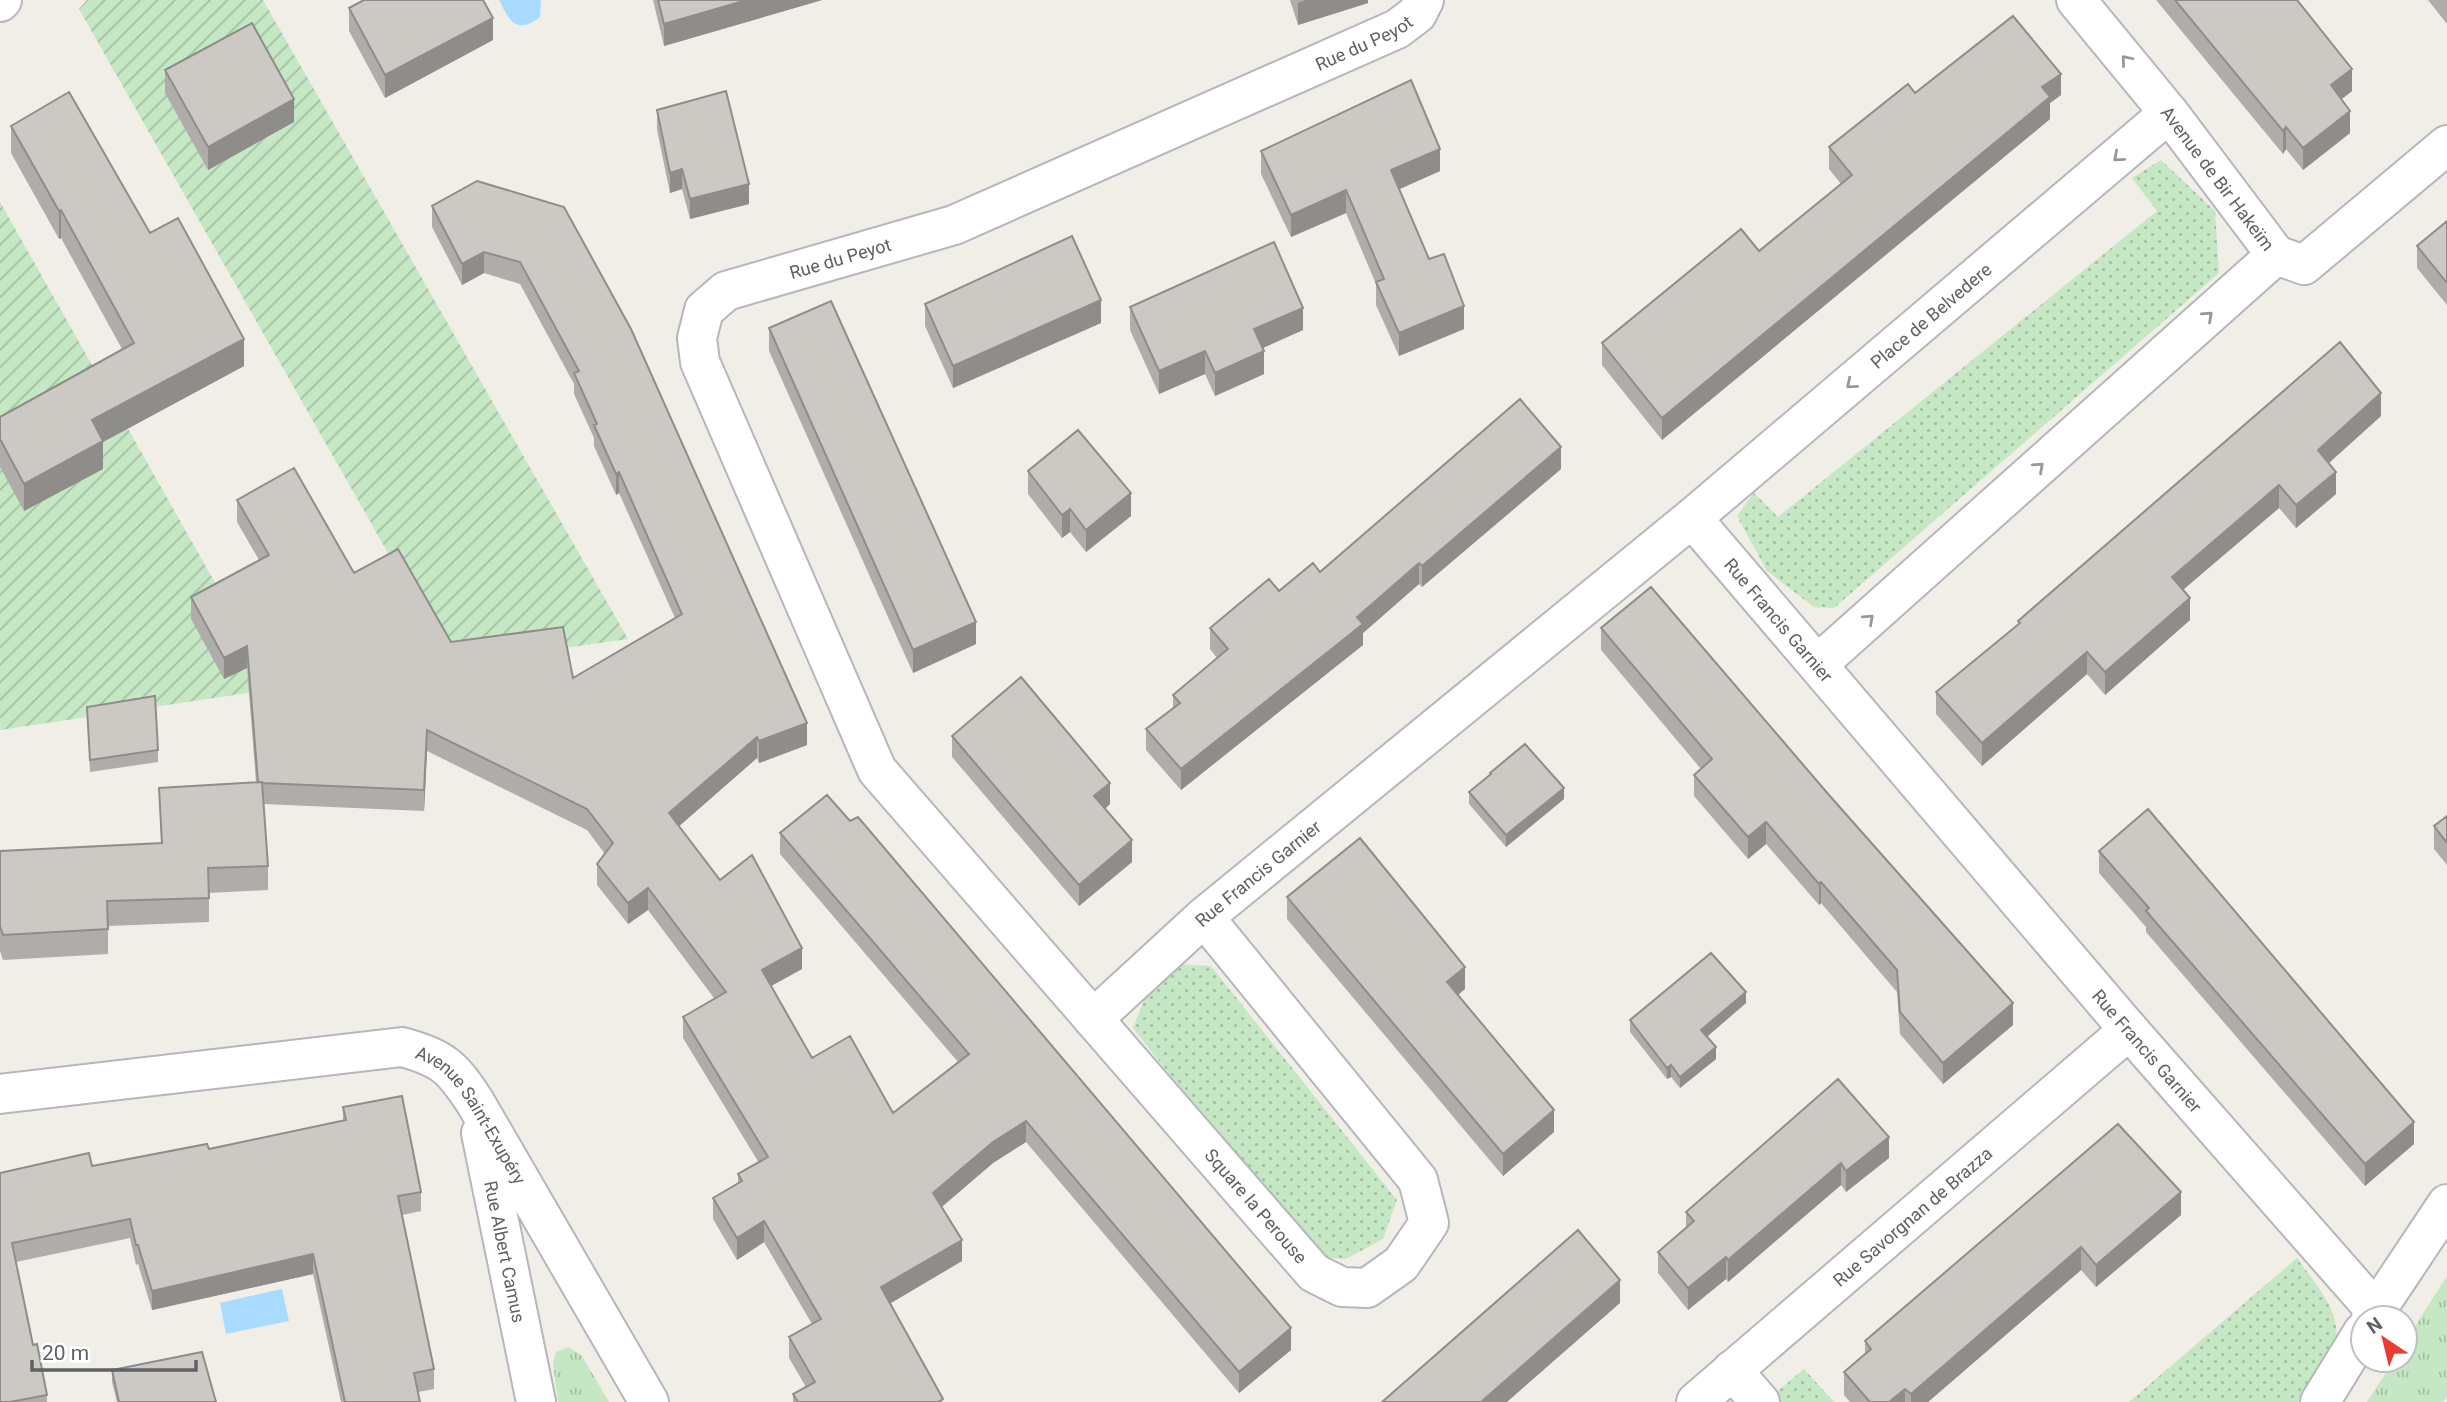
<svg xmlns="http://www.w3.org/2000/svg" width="2447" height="1402" font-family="Roboto,sans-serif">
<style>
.grass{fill:url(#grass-dots)}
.park{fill:url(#park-tufts)}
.garden{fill:url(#garden-furrows)}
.water{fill:#a8dbff}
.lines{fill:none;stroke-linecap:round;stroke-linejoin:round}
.street-casing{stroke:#b4b7bb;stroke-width:42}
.street{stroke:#fff;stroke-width:38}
.wall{fill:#afada9}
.shaded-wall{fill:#8f8d89}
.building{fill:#ccc9c4;stroke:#8f8d89;stroke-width:2}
.oneway{stroke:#96999c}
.labels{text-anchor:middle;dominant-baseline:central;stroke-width:7;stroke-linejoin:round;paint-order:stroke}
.street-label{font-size:18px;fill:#5e6267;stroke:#fff}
</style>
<defs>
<pattern id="grass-dots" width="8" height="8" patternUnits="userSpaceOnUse" patternTransform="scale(1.75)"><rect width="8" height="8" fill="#c5e7c4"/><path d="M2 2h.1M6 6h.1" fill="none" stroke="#a3bfa3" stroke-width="1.8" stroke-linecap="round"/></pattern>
<pattern id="park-tufts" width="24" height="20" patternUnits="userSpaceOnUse" patternTransform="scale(1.75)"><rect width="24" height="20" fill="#c5e7c4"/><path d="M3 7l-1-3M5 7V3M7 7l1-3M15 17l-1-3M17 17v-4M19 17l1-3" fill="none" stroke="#a3bfa3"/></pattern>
<pattern id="garden-furrows" width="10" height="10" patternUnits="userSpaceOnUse" patternTransform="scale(1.75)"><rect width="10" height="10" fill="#c5e7c4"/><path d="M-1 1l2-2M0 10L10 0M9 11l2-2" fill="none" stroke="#a3bfa3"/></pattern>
</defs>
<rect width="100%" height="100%" fill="#f0eee7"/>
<!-- grass -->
<path class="grass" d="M2161,160L2215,211L2219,273L1834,608L1814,607L1767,571L1737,516L1754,493L1778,517L2157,211L2132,178Z
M1176,964L1211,966L1397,1200L1383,1239L1346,1259L1313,1256L1133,1028L1148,990Z
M2297,1258C2314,1283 2344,1313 2335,1346C2331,1360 2309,1388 2300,1402H2129Z
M1804,1369L1834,1402H1779L1773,1395Z"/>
<!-- park -->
<path class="park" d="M2447,1276V1397L2443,1402H2367L2394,1360H2405V1342Z
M569,1347L582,1356L609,1402H558L553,1364L556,1352Z"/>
<!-- garden -->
<path class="garden" d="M87,0H263L628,639L451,664L79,9Z
M0,202L275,689L0,730Z"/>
<!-- water -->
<path class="water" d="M499,0H541L540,17C517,35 509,21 499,0Z
M282,1289L289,1321L226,1334L220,1303Z"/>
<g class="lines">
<!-- street casing -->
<g class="street-casing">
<g id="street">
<path id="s1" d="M2076,0L2169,113L2276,255L2304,265L2447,145"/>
<path d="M0,2L2,0"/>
<path id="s2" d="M1692,518L2169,113"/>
<path d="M1818,664L2276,255"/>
<path id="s3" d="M1204,917L1418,1180L1429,1223L1401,1264L1367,1288L1342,1287L1314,1273L877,770L700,362L697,338L704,310L726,291L954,225L1397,29L1417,14L1424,0"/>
<path id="s4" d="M1093,1019L1204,917L1692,518L2129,1030L2376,1311"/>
<path id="s5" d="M0,1094L402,1047C443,1058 452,1067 475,1102L649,1402"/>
<path id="s6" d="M481,1133L536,1402"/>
<path d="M2371,1318L2447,1204"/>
<path d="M1732,1370L1760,1402"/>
<path id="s7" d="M1696,1402L2129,1030"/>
<path d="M2320,1402L2363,1332"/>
</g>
</g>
<!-- street -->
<use href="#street" class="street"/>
</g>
<!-- wall -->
<path class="wall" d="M653,0H822L664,46Z
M1290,0H1368V3L1298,25Z
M2156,0H2297L2352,91L2342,99L2350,133L2303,170L2286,149L2283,154Z
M2428,0H2447V24Z
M349,8L493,40L385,98L349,31Z
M165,70L294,122L208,170L165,93Z
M1915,93L2061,95L2050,103V119L1662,440L1602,365V343L1759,251L1841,184L1829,169V147Z
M657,110L749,204L690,219L682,189L670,193L657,130Z
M11,126L150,233L244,366L103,442V469L24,511L0,467V417L122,349L61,238L59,239L11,153Z
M1261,151L1440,171L1399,189L1429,259L1464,329L1399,356L1376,305V284L1346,213L1291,237L1261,174Z
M477,181L807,745L759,763L757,758L679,826L720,880L802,969L771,986L812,1058L893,1113L958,1062L780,854V833L1291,1350L1239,1393L1026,1142L993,1163L942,1207L962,1261L890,1303L943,1402H793V1394L806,1387L789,1358V1337L812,1324L764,1242L737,1260L713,1219V1198L738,1184V1174L759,1163L683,1038V1017L714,998L648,910L628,924L597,885V864L605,854L587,830L427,751L424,811L263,804L268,866V890L209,893V922L108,926V954L3,960L0,951V851L161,843L159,788L256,782L247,668L224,679L191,619V597L259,560L237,522V500L354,573L451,642L573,678L675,618L619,493L616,495L594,446V438L574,394V384L520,284L484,273L462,285L432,227V206Z
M2447,221V305L2417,268V246Z
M925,304L1101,323L953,388L925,326Z
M1130,307L1303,330L1262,348L1264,374L1215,396L1205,374L1159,394L1130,330Z
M769,328L976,644L913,673L769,351Z
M2381,416L2328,463L2336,494L2296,528L2279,508L2183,590L2190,620L2105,695L2087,674L1982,766L1936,714V692L2018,625V621Z
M1561,469L1422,587L1419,584L1363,633V645L1181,790L1146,750V729L1173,708V695L1217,658L1210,649V628L1279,591L1320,572Z
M1028,471L1131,516L1086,552L1070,532L1062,538L1028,494Z
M1601,628L2013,1025L1943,1084L1900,1034L1897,992L1821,903L1819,905L1766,844L1748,859L1694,796V775L1701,769L1601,650Z
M87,707L158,750V762L90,772Z
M952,736L1110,804L1105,809L1132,862L1079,906L952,757Z
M1490,773L1564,799L1506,847L1469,804V792L1490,775Z
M2447,816V865L2434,849V826Z
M2099,851L2414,1144L2365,1186L2146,932V927L2099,873Z
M1287,897L1465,989L1458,995L1554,1132L1503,1176L1287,919Z
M1746,1003L1707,1036L1716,1059L1680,1088L1671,1077L1667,1079L1630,1032V1020Z
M1838,1079L1889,1158L1846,1192L1841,1185L1728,1282L1726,1279L1688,1310L1658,1273V1252L1686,1227V1212Z
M343,1107L421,1192V1211L402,1215L434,1369V1389L418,1392L420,1402H341L313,1274L152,1310L138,1264L136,1265L130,1238L16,1262L33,1345L47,1395V1402H0V1173L92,1166L209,1149L343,1121Z
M2118,1124L2181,1215L2096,1287L2081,1270L1928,1402H1850L1844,1395V1372L1865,1354V1341Z
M112,1370L216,1402H117L112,1382Z"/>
<!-- shaded-wall -->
<path class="shaded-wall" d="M747,0H822L664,46V24Z
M1306,0H1368V3L1298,25V3Z
M493,18V40L385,98V75Z
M2352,69V91L2331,107V85Z
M2061,74V95L2050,103V119L1662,440V418L2042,87Z
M294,99V122L208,170V147Z
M2350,111V133L2303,170V148Z
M2286,127V149L2283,154V131Z
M1440,149V171L1391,193V170Z
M682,169V189L670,193V173Z
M749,184V204L690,219V199Z
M1346,190V213L1291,237V215Z
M61,210V238L59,239V211Z
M484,252V273L462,285V264Z
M1101,300V323L953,388V366Z
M1464,306V329L1399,356V333Z
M1303,308V330L1254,352V329Z
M244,339V366L103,442V469L24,511V484L92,420Z
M1205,351V374L1159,394V371Z
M1264,351V374L1215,396V373Z
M2381,393V416L2318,473V450Z
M1561,447V469L1422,587V566Z
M619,472V493L616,495V474Z
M2336,472V494L2296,528V505Z
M2279,485V508L2172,599V577Z
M1131,493V516L1086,552V530Z
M1070,509V532L1062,538V515Z
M1419,563V584L1363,633V645L1181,790V769Z
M2190,598V620L2105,695V672Z
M976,622V644L913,673V650Z
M247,646V668L224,679V658Z
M2087,652V674L1982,766V743Z
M807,723V745L759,763V741Z
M427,730V751L424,811V790Z
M757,737V758L669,835V813Z
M1110,783V804L1094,818V796Z
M1564,788V799L1506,847V835Z
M1766,822V844L1748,859V837Z
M1132,840V862L1079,906V885Z
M1821,882V903L1819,905V884Z
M648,888V910L628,924V903Z
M802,948V969L762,991V970Z
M1465,967V989L1447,1004V982Z
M1746,992V1003L1701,1042V1030Z
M2013,1003V1025L1943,1084V1063Z
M1716,1047V1059L1680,1088V1077Z
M1671,1065V1077L1667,1079V1068Z
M1554,1110V1132L1503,1176V1154Z
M1026,1121V1142L993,1163L933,1214V1193L993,1142Z
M2414,1122V1144L2365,1186V1164Z
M1889,1137V1158L1846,1192V1171Z
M1841,1163V1185L1728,1282V1260Z
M2181,1192V1215L2096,1287V1265Z
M764,1221V1242L737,1260V1238Z
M962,1240V1261L881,1309V1287Z
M2081,1247V1270L1928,1402H1911V1394Z
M313,1254V1274L152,1310V1291Z
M1726,1257V1279L1688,1310V1288Z
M1620,1280V1303L1507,1402H1481Z
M1291,1328V1350L1239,1393V1372Z
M1905,1389V1402H1889Z"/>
<!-- building -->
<path class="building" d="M364,0H483L493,18L385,75L349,8Z
M658,0H747L664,24Z
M2175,0H2297L2352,69L2331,85L2350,111L2303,148L2286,127L2283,131Z
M2013,16L2061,74L2042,87L2050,97L1662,418L1602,343L1741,229L1759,251L1852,175L1829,147L1908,84L1915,93Z
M252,23L294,99L208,147L165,70Z
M1411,80L1440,149L1391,170L1429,259L1444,254L1464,306L1399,333L1376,282L1384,279L1346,190L1291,215L1261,151Z
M726,91L749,184L690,199L682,169L670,173L657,110Z
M69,92L150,233L178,218L244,339L92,420L103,441L24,484L0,439V417L134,343L61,210L59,211L11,126Z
M477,181L564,207L631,329L807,723L759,741L757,737L669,813L720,880L752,855L802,948L762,970L812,1058L850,1036L893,1113L969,1054L780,833L827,795L850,821L858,817L1291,1328L1239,1372L1026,1121L993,1142L933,1193L962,1240L881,1287L943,1399L938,1402H798L793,1394L815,1382L789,1337L821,1319L764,1221L737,1238L713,1198L742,1181L738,1174L768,1157L683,1017L726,992L648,888L628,903L597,864L613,843L587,809L427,730L424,790L262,783V782H258L247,646L224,658L191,597L269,555L237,500L294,468L354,573L398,549L451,642L563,627L573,678L682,614L619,472L616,474L594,425L597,424L574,373L579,371L520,262L484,252L462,264L432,206Z
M2447,221V283L2417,246Z
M1072,236L1101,300L953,366L925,304Z
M1274,242L1303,308L1254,329L1264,351L1215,373L1205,351L1159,371L1130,307Z
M831,301L976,622L913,650L769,328Z
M2340,342L2381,393L2318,450L2336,472L2296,505L2279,485L2172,577L2190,598L2105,672L2087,652L1982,743L1936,692L2020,623L2018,621Z
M1520,399L1561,447L1422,566L1419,563L1357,617L1363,624L1181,769L1146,729L1180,703L1173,695L1228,649L1210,628L1269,579L1279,591L1313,563L1320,572Z
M1078,430L1131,493L1086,530L1070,509L1062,515L1028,471Z
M1651,587L1829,795L2013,1003L1943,1063L1900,1012L1897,970L1821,882L1819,884L1766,822L1748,837L1694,775L1712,759L1601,628Z
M1021,677L1110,783L1094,796L1132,840L1079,885L952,736Z
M155,696L158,750L90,760L87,707Z
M1525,744L1564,788L1506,835L1469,792L1491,774L1490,773Z
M262,782L268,866L208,868L209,898L107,901L108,929L3,935L0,926V851L162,843L159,788Z
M2148,809L2414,1122L2365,1164L2146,911L2149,908L2099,851Z
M2447,816V843L2434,826Z
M1360,838L1465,967L1447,982L1554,1110L1503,1154L1287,897Z
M1711,953L1746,992L1701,1030L1716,1047L1680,1077L1671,1065L1667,1068L1630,1020Z
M1838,1079L1889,1137L1846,1171L1841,1163L1728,1260L1726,1257L1688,1288L1658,1252L1694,1221L1686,1212Z
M402,1096L421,1192L398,1196L434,1369L414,1373L420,1402H345L313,1254L152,1291L138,1245H136L130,1219L12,1243L33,1345L37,1344L47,1395L10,1402H0V1173L89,1153L92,1166L207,1144L209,1149L346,1120L343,1107Z
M2118,1124L2181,1192L2096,1265L2081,1247L1911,1394L1905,1389L1889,1402H1870L1844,1372L1871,1349L1865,1341Z
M1578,1230L1620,1280L1481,1402H1382Z
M202,1352L216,1402H119L112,1370Z"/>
<!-- one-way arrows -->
<defs><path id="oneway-chevron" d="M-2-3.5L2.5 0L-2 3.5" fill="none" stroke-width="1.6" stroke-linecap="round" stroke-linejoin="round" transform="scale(1.75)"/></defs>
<g class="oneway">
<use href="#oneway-chevron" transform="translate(2126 60) rotate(-130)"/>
<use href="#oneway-chevron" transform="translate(2118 157) rotate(139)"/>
<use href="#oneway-chevron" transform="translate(2208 316) rotate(-42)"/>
<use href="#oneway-chevron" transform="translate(1851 384) rotate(140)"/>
<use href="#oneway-chevron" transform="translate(2039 467) rotate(-42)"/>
<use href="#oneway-chevron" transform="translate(1869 619) rotate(-42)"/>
</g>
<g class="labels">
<!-- street labels -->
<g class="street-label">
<text stroke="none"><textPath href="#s3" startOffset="2410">Rue du Peyot</textPath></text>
<text stroke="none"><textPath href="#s1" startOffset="228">Avenue de Bir Hakeïm</textPath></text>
<text stroke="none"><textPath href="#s3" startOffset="1843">Rue du Peyot</textPath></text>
<text stroke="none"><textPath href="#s2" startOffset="313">Place de Belvedere</textPath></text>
<text stroke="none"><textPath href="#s4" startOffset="915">Rue Francis Garnier</textPath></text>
<text stroke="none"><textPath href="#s4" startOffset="220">Rue Francis Garnier</textPath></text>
<text stroke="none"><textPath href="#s4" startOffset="1482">Rue Francis Garnier</textPath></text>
<text stroke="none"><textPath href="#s5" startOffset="506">Avenue Saint-Exupéry</textPath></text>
<text transform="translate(1256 1206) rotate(49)">Square la Perouse</text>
<text stroke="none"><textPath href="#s7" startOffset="285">Rue Savorgnan de Brazza</textPath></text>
<text stroke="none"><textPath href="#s6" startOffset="121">Rue Albert Camus</textPath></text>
</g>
</g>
<!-- north arrow -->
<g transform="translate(2384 1339) rotate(325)"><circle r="33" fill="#ffffff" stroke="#bfc0c2" stroke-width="2"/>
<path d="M0-5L12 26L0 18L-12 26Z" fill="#e93d34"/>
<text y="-10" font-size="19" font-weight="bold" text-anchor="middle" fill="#5e6267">N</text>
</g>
<!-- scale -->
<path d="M32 1360v10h164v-10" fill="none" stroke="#5e6267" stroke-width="3.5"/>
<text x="42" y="1360" font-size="21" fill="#5e6267" stroke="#ffffff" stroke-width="5" paint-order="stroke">20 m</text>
</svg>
